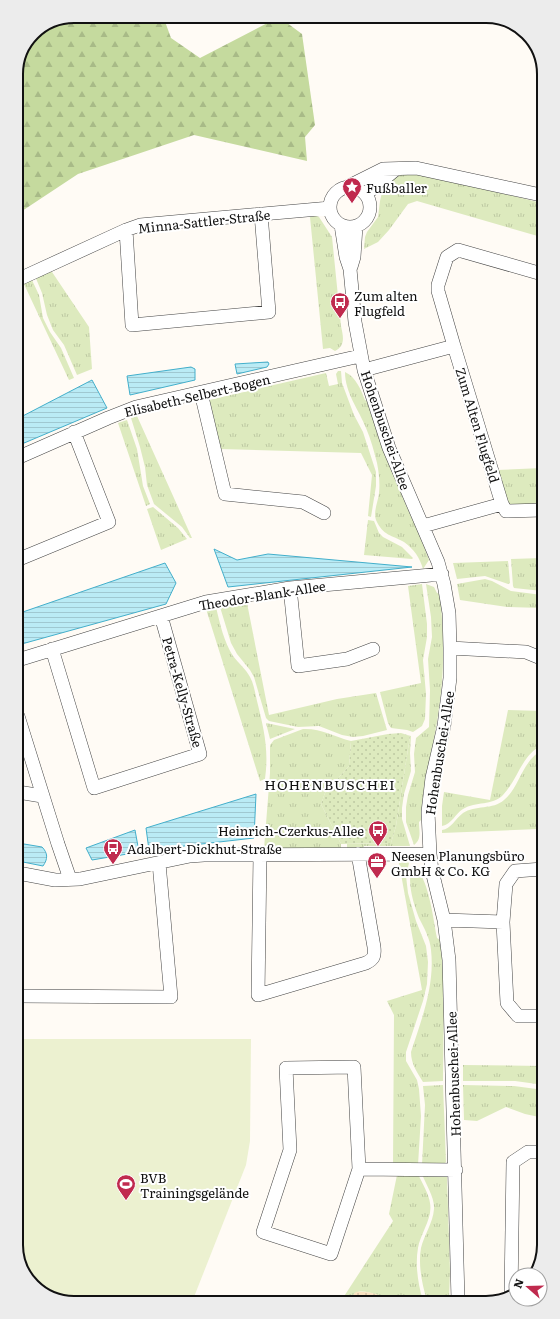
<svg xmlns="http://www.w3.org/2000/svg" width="560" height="1319" font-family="Literata,serif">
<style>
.grass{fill:url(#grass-tufts)}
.forest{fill:url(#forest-firs)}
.sand{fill:url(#sand-dots)}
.park{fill:url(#park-dots)}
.pitch{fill:#ecf1d0}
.water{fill:url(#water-rules);stroke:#43afcb}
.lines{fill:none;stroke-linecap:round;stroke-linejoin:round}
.street-casing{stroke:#444;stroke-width:14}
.street{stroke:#fff;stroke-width:13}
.labels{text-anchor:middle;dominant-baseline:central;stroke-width:4;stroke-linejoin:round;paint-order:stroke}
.poi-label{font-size:13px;fill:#111;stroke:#fff;text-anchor:start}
.street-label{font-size:13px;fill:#111;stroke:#fff}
.neighbourhood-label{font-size:14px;letter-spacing:1px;fill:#111;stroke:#fff}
.rim{fill:none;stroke:#111;stroke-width:2}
</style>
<defs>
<pattern id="grass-tufts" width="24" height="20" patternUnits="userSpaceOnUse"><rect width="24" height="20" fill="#ddeabe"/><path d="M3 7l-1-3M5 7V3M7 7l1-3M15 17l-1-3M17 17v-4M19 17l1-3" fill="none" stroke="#bdc8a2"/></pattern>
<pattern id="forest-firs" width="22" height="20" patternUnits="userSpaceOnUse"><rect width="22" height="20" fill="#c5da9e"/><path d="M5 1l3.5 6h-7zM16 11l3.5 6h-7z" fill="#a8ba87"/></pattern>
<pattern id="sand-dots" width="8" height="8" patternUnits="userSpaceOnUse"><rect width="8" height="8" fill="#f9e3c2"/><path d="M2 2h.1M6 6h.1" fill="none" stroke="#d4c2a6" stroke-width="1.8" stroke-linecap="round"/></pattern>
<pattern id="park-dots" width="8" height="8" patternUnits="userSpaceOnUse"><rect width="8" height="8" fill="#ddeabe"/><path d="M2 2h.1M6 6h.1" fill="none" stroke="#bdc8a2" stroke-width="1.8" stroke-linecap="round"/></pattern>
<pattern id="water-rules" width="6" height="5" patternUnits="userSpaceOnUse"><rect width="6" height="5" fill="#baebf5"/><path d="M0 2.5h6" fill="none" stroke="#9fc8d1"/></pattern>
</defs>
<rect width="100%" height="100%" fill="#fffbf5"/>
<!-- grass -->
<path class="grass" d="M403,174H411L459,182L541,203V237L417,201L408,204L389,230L378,242L364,249L365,237L367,232L378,217L380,201L383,188L388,181Z
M316,216L319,217L332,237L341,326C343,336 346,345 335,351L330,348L323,349L310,217Z
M50,269L89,327L92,369L77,375L64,345L53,330L47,315L42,293L35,276Z
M31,278L39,295L43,318L50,332L61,348L74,378L69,380L23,282Z
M338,371H341L342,383L354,415L363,432L376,472V486L371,517L368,516L372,475L361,453L220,449L209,400L326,373L329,386L338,384L336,374Z
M345,372C356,377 361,390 365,400L368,402C377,430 386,459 398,486C408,511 420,534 429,560L423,569C420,558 414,549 404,542C392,535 383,536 376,520C373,512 378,502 379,493C380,483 379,473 377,463C374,451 371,440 366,428C359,410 345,393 345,372Z
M137,416L192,538H190L182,527L154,504L147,485L145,467L140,447L131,418Z
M127,420L137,449L143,486L150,504L146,506L118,423Z
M542,468V506L511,505L508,503L497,470Z
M153,507L178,528L187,539L161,550L147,509Z
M368,520L374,521L379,533L383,537L402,547L413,558L412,559L364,555Z
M542,558V591L514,588L513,586L511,559Z
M508,561L510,583L508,584L485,576L457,579L453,563Z
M485,579L492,581L511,591L542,595V608L507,607L460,600L457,584Z
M422,584L427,624V637L423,660L426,694L425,719L422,726L413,732L407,730L391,728L388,723L380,692L421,683L408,586Z
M426,584L434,587L437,593L440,594C444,635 445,674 438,715C433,751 422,784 421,820L419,822C419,831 422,839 414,845L406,822V807L408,795L415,772L414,754L416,738L429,727L430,690L428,659L432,637L431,617Z
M247,603L269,715L337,699L376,693L387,730L363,736L353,737L342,735L319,726L298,727L269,721L266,718L254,677L250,670L237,654L231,643L220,607Z
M216,607C220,624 224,642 233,656C239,664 246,669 250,677C254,684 255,693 257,701C264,729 269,750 265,779L260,781L206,609Z
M508,710L543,711V744C520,757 519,778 503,795C492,806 476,801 463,809C455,814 452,824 442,826V806L444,792L490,800Z
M266,723L295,729L270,739Z
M303,729C320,728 335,737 351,741L349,766L325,793L321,804L341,844V849H264L270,773V745L274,740Z
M401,733L411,736L410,753L411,771L404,794L402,808V819L410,846H364L363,848H347V844L391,843L396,826L410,736Z
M543,749V764H536L539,829L442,833V830C451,829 455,819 463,813C475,805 493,810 504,800C520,787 521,762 543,749Z
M407,862L409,863L406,876L408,893L416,921L426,946L428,962L427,984L423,1001L406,1052V1061L417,1080L419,1089L421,1116L418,1165L393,1166L394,1015L387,1001L422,990L399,863Z
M413,864C429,878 433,918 437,938L440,940L444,975L443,1081L423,1082C417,1072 411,1064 411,1052C422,1018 435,985 431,950C430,938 424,928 419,918C413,902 406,881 413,864Z
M463,1065L544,1066V1085L515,1081H463Z
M443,1085L446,1162L444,1164L422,1165L425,1105L423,1086Z
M463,1085L514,1086L544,1090V1118L525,1114L506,1107L477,1121L464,1120Z
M444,1173L447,1177L450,1271L449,1300H427C422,1285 418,1264 421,1248C424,1235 433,1223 434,1209C435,1198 426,1185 422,1174Z
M418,1174C422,1183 429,1194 430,1203C433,1218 420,1234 418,1248C415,1265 418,1284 423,1301H396L395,1299L389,1301C383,1296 362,1288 356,1293C353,1294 352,1298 351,1301H341L393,1221L389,1214L397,1175Z"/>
<!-- forest -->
<path class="forest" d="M74,16H163L171,38L200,58L279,17L302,34L315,125L305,137L307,161L194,135L78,174L16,215V71L33,33Z"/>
<!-- sand -->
<path class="sand" d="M356,1292C367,1291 380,1294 389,1301H351L354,1294Z"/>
<!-- park -->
<path class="park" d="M401,733L410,736L396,826L391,843L341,844L321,804L325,793L349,766L351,741L388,734Z"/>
<!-- pitch -->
<path class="pitch" d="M18,1039H251L250,1141L246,1165L192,1302L70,1303L39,1291L19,1263Z"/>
<!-- water -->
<path class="water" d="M268,362L269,364L267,367L237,374L235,364Z
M191,367L195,369V380L130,395L127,376Z
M92,380L107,408L17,446V419Z
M214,549L237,560L268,554L412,567L228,587Z
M165,563L176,583L166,604L18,645L17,614Z
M256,794L254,838L149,850L146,828Z
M135,830L139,852L92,860L86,848Z
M18,843L42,847C48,853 48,859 43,866L18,861Z"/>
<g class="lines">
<!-- street casing -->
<g class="street-casing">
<path id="street" d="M349,186L383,169L416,168L541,195
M330 207a20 20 0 1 1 40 0a20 20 0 1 1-40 0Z
M366,194L396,169
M341,225L346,257L350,269L355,322L364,370L389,448L438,562L444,584L449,613L450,648V678L444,726L432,778L428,812L430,854L432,871L444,920L449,960L458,1300
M126,230L132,325L269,312L261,214
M351,267L354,257L356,226
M17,280L126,230L140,225L330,208
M454,346L438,291V285L447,257L458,250L542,274
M364,370L454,346L502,504L423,526
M201,393L225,494L303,502L324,513
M17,458L108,418L136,407L360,356
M502,504L506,511L542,510
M17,560L109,522L74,432
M290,588L298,666L347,659L373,649
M450,648L526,652L543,659
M52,649L94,788L200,754L161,616
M18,660L206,602L290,588L442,574
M18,716L58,844L70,879
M18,792L42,796
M260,855L258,995L366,963C374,959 375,956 374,947L358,854
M18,873L55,880L80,879L190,856L204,855L430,854
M444,920L503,922L506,884L515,871L543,869
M503,922L507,1003L518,1016H543
M18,996L171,997L159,863
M359,1169L331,1254L263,1232L290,1150L286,1068L354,1067L359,1169L456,1170
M511,1295L513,1162L528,1152H544"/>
</g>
<!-- street -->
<use href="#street" class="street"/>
</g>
<!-- icons -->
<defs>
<g id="sight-pin" transform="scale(1)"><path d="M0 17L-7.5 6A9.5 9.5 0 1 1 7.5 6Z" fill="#c02a4e" stroke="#fff"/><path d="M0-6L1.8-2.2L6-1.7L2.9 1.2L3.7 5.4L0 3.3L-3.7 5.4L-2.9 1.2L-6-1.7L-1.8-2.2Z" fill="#fff"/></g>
<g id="bus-pin" transform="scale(1)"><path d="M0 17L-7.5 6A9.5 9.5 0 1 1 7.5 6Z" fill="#c02a4e" stroke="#fff"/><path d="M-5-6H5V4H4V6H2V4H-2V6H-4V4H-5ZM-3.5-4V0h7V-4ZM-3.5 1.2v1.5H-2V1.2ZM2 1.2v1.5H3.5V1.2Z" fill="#fff"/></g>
<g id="office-pin" transform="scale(1)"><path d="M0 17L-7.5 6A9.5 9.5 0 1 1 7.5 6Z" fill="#c02a4e" stroke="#fff"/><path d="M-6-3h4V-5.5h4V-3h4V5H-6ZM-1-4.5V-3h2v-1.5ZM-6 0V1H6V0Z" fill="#fff"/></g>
<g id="stadium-pin" transform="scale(1)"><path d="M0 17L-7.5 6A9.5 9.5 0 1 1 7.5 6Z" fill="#c02a4e" stroke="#fff"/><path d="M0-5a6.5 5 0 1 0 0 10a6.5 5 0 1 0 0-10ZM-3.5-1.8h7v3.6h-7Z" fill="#fff"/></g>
</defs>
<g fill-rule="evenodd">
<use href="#sight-pin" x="352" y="187"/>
<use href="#bus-pin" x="340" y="302"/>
<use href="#bus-pin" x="378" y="830"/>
<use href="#bus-pin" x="113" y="848"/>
<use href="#office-pin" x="377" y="862"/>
<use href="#stadium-pin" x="126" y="1184"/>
</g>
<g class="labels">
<!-- poi labels -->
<g class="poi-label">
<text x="366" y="187">Fußballer</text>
<text x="354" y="295">Zum alten<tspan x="354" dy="15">Flugfeld</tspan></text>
<text x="364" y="830" text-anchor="end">Heinrich-Czerkus-Allee</text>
<text x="127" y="848">Adalbert-Dickhut-Straße</text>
<text x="391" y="855">Neesen Planungsbüro<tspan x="391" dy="15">GmbH &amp; Co. KG</tspan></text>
<text x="140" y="1177">BVB<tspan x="140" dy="15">Trainingsgelände</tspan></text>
</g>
<!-- street labels -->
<g class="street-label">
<text transform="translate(204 221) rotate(-6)">Minna-Sattler-Straße</text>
<text transform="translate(197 395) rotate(-13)">Elisabeth-Selbert-Bogen</text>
<text transform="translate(478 425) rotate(73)">Zum Alten Flugfeld</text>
<text transform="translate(386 430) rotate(71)">Hohenbuschei-Allee</text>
<text transform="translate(262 595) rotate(-9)">Theodor-Blank-Allee</text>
<text transform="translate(183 692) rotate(74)">Petra-Kelly-Straße</text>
<text transform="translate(439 753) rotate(-81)">Hohenbuschei-Allee</text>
<text transform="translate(453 1074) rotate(-92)">Hohenbuschei-Allee</text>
</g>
<!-- neighbourhood labels -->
<g class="neighbourhood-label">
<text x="330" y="784">HOHENBUSCHEI</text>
</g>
</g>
<!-- crop -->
<path d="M0 0H560V1319H0ZM74 23H486A51 51 0 0 1 537 74V1245A51 51 0 0 1 486 1296H74A51 51 0 0 1 23 1245V74A51 51 0 0 1 74 23Z" fill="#ececec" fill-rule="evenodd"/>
<path class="rim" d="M74 23H486A51 51 0 0 1 537 74V1245A51 51 0 0 1 486 1296H74A51 51 0 0 1 23 1245V74A51 51 0 0 1 74 23Z"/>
<!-- north arrow -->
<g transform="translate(528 1287) rotate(290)"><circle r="19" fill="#ffffff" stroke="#a0a0a0"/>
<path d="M0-3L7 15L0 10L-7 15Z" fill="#c02a4e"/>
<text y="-6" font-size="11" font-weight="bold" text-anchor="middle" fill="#111111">N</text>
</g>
</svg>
